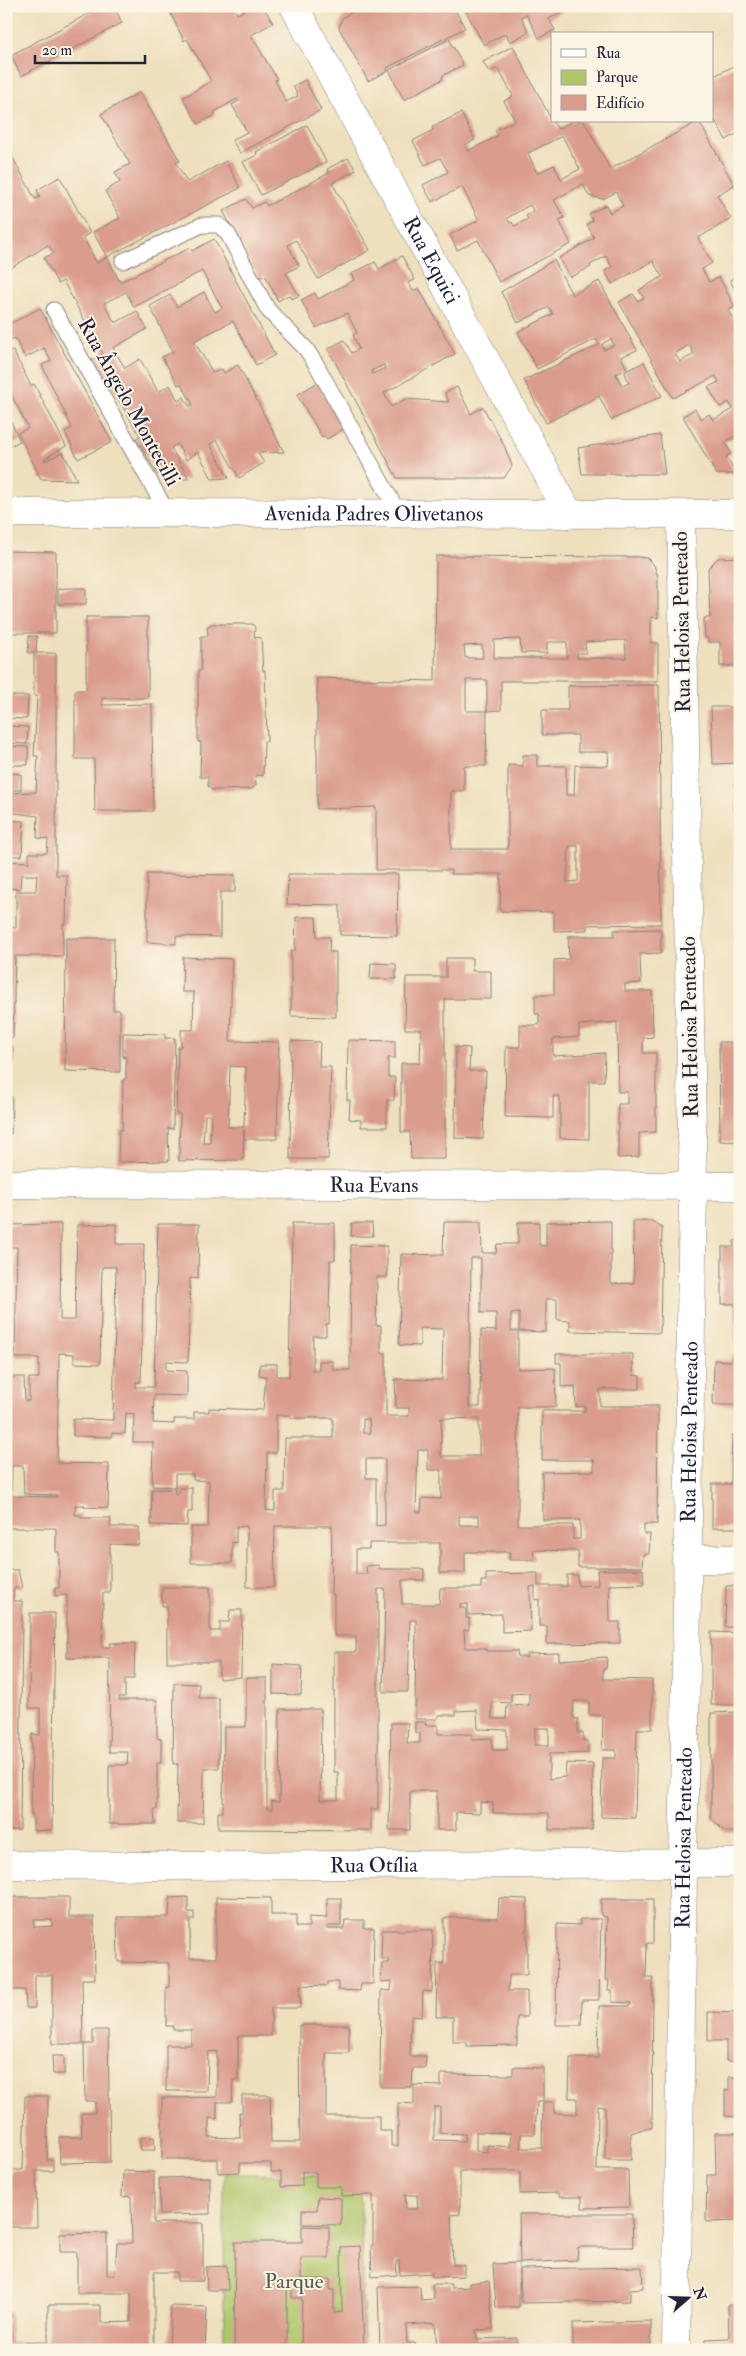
<svg xmlns="http://www.w3.org/2000/svg" width="746" height="2356" font-family="'IM FELL Double Pica',serif">
<style>
.green{fill:#afc66b;stroke:#687453}
.building{fill:#da9c8d;fill-rule:evenodd}
.lines{fill:none;stroke-linecap:round;stroke-linejoin:round}
.service-casing{stroke:#88807c;stroke-width:17}
.minor-casing{stroke:#88807c;stroke-width:29}
.tertiary-casing{stroke:#88807c;stroke-width:29}
.service{stroke:#fff;stroke-width:15}
.minor{stroke:#fff;stroke-width:28}
.tertiary{stroke:#fff;stroke-width:28}
.labels{text-anchor:middle;dominant-baseline:central;stroke-width:4;stroke-linejoin:round;paint-order:stroke}
.street-label{font-size:21px;fill:#22223b;stroke:#fcf5e5}
.park-label{font-size:21px;fill:#535b4c;stroke:#fcf5e5}
</style>
<rect width="100%" height="100%" fill="#fcf5e5"/>
<filter id="ink" filterUnits="userSpaceOnUse"><feTurbulence type="fractalNoise" baseFrequency=".02" numOctaves="2"/><feDisplacementMap in="SourceGraphic" scale="10" xChannelSelector="R" yChannelSelector="G"/><feConvolveMatrix kernelMatrix="1 2 1 2 8 2 1 2 1" color-interpolation-filters="sRGB"/></filter>
<filter id="wash" filterUnits="userSpaceOnUse"><feTurbulence type="fractalNoise" baseFrequency=".0096" numOctaves="4" result="noise"/><feDisplacementMap in="SourceGraphic" scale="20" xChannelSelector="R" yChannelSelector="G"/><feGaussianBlur stdDeviation="1.12" result="paint"/><feColorMatrix in="noise" values="0 0 0 0 0 0 0 0 0 0 0 0 0 0 0 0 0 1.4 0 .05"/><feComposite in="paint" operator="in"/></filter>
<g filter="url(#wash)">
<rect width="100%" height="100%" fill="#eedfbd"/>
<!-- green -->
<path class="green" d="M224,2174L360,2175L364,2350H224Z"/>
<g id="blocks">
<!-- building -->
<path class="building" d="M6,6H21L6,13Z
M103,6H114L122,23L21,76L11,55Z
M167,6H233L237,14L253,6H263L273,23L251,35L277,79L275,80L286,102L298,96L293,86L305,80L321,110L240,153L232,140L247,132L232,105L239,101L237,99L214,112L215,115L198,124L183,98L211,81L187,39L184,41Z
M349,6H453L465,28L387,68L388,71L368,81L339,28L342,18L352,12Z
M463,6H572L549,19L555,30L539,38L526,14L521,17L529,32L510,42L506,33L484,45Z
M449,39L463,65L442,76L443,79L404,100L389,70Z
M513,46L552,121L558,129L572,121H584L610,169L699,121L734,185L717,195L731,219L698,238L712,263L702,269L709,282L719,277L735,307L728,310L740,332V434L725,442L731,453L726,457L736,474H716L683,416L695,409L701,419L709,414L713,420L733,409L729,402L720,407L708,387L719,382L716,376L673,398L619,302L633,294L638,301L644,298L639,290L662,277L653,261L612,284L605,271L612,267L606,256L590,265L591,267L570,277L559,258L594,238L587,224L593,221L589,214L606,205L610,213L623,206L616,192L603,199L589,196L583,184L554,200L564,218L559,220L571,244L499,282L478,240L457,250L450,235L479,220L462,187L432,202L423,185L448,172L440,158L425,165L413,141L433,130L432,127L461,113L475,140L465,145L468,151L498,136L495,130L515,121L504,101L513,96L498,68L489,72L483,62ZM562,136L580,169L561,179L554,165L537,173L528,153ZM530,205L533,211L526,215L528,219L514,226L512,222L510,223L507,218ZM689,345L694,354L680,362L675,354Z
M740,63V132L726,140L712,115V77Z
M140,92L180,161L176,163L187,182L226,161L240,188L107,257L93,232L120,218L105,191L120,182L115,172L130,164L101,114Z
M307,125L326,162L261,195L243,162L257,155L256,152Z
M6,145L35,199L40,197L37,190L60,177L90,233L83,237L97,263L107,257L120,282L190,248L192,251L214,239L275,355L256,365L233,321L194,341L213,373L222,369L224,373L238,365L284,452L258,453L264,463L239,478L217,440L210,444L229,478L212,479L198,452L186,460L177,444L171,448L189,479H164L161,473L158,475L136,438L140,436L109,383L106,385L91,360L103,354L63,281L58,284L44,258L54,253L48,245L6,271ZM202,271L222,308L215,312L204,292L177,307L170,295L150,306L173,352L162,357L178,385L181,384L193,404L189,406L184,397L178,401L170,385L158,392L140,359L125,368L113,348L147,329L137,311L115,323L104,303L126,292L134,307Z
M348,158L356,170L332,183L370,250L318,279L296,240L288,245L299,266L286,273L299,296L291,299L289,295L278,301L265,275L259,278L223,211L246,199L252,208L264,202L267,206L329,173L327,169Z
M402,256L415,280L408,283L413,291L419,288L455,354L384,393L391,407L405,399L449,402L445,393L457,387L471,414L483,407L504,445L512,466L504,478H397L328,349L344,340L352,353L359,349L353,335L357,333L347,313L316,328L301,300L315,293L318,299L354,280L351,274L375,262L379,269ZM384,365L385,368L372,374L371,371Z
M554,260L572,295L599,281L637,350L621,357L627,369L616,374L622,386L629,383L625,373L626,371L644,362L662,396L611,420L599,396L546,423L524,380L599,345L596,339L537,369L518,332L553,314L549,307L518,323L501,292ZM611,339L614,345L604,350L602,344Z
M740,275V290L736,292L730,280Z
M40,308L112,442L78,459L65,432L72,428L42,365L51,361L44,348L25,358L15,338L6,342V321L8,325Z
M6,343L11,352L13,351L31,386L34,384L66,446L44,459L45,461L63,452L77,480L41,479L18,433L28,428L10,392L6,394Z
M318,382L345,428L327,439L325,436L322,437L297,395Z
M6,411L20,441L6,448Z
M660,435L665,474H582L578,448Z
M6,551L56,552V633H9V622H6Z
M436,556L637,557L647,558L654,565L658,577V618L651,617V643H658V681H501V710L487,711V680H466V711H487L486,766H464V791H451V849H508V765L523,766V755H537V766H566V795H574L575,765L608,766L609,752H578V735H542V710H568V686L659,685L661,924L587,925V930L554,931V912L500,911L501,874H451V870H376V807L317,809V678L435,681ZM520,639L521,653H547V642H567V658H494V640ZM625,640L626,658H577V653H586L585,642ZM482,645L483,658H465L464,646ZM569,846H578V881L567,882Z
M740,557V666H720V642H708V638H705L704,618H710L708,568L718,558Z
M68,588H86V604H58V589Z
M86,617H148V698H102V705L152,704L153,811H95L94,759H75V690H86Z
M211,624H252L255,627L254,637L261,638L263,671L265,670L267,742L264,741L263,776L255,775L256,785L252,789L212,790L208,786V777H200L201,742H198V671H201V636H208L207,627Z
M29,636H37L36,653H56V875H67L66,924H63V956H15L13,1038H6V927L16,928V891H36L37,875H21L20,889L6,888V861L29,862V853H47L48,839L37,838L38,816L6,812V793L36,792L38,756H34L37,696H34V653H28Z
M6,696H28L27,719L6,718Z
M711,707H740V763L713,764Z
M6,726L28,727L27,744L6,743Z
M6,746L28,747V765H6Z
M6,773L21,774V790H6Z
M735,779H740V814H736Z
M740,818V864L738,865L736,819Z
M6,820L24,821L22,856H6Z
M147,874L235,875V892H220V937L176,936V944L147,942Z
M288,874H398L397,936L340,935V905L287,904Z
M296,917H316L317,937H330L329,952H336V1017L291,1016V951L295,950Z
M661,929V953L640,954L641,983L625,984V991H652L653,1037L643,1038V1053H656V1132L639,1133V1157L618,1158V1104H627V1092H618L617,1022L579,1025V1037L553,1039V1056L605,1053L604,1081H589V1139L560,1138V1096H553V1118L505,1117L506,1047H520V1025H539V1014H535V995H554V960L569,959L568,936H614V930Z
M66,938H114L113,1010H120V1072L65,1071Z
M183,957L232,959L230,1041L279,1042L277,1139H244V1130L243,1160L179,1161L180,1114H176L178,1047H181V1030H193L194,992H182ZM230,1066L246,1067L244,1127H228ZM205,1115H211L210,1143H203Z
M446,958H472V971H491V999H445V1159H411L410,1132H401V1063H420L421,1029H405L406,977H446Z
M371,963L396,964V979H370Z
M123,1033L165,1034V1038H175L173,1129L168,1128L169,1161L118,1162L119,1130H122L123,1080L126,1079V1057H123Z
M348,1040L395,1041V1058H388V1077H395L394,1100H387V1127H361V1120L349,1119L350,1100H347Z
M291,1041L320,1042L319,1067H331L328,1159H290Z
M719,1042H740V1142L720,1141Z
M6,1047H13V1065H6Z
M456,1047L470,1048L469,1071H486L483,1139L455,1138Z
M6,1097H12L11,1134H6Z
M611,1221V1284L634,1283L633,1221H652L662,1228L660,1333L570,1331V1321L557,1320V1299H546V1332L519,1331V1313L511,1314V1331H518V1369L555,1368L556,1407H518V1525H573V1539H580V1520H543L542,1472L594,1471V1460H542V1411H585V1406L576,1407L575,1386L561,1387V1363H556V1354H633V1375L640,1376V1389H600V1406H658L657,1524H644V1534H650L649,1554H643L642,1567H578V1551L533,1550L534,1560H509L510,1552H465V1573H440V1543H369V1549H356V1574H367L366,1566L379,1565V1569H424V1580H402V1604H439L440,1588H481V1581H486V1574L538,1573V1586H567V1575H577L578,1586L598,1585L597,1570L643,1569L644,1584L609,1585L610,1622H620V1643L547,1644V1626H539V1599L535,1600V1586L530,1587L531,1631L502,1632V1614L468,1615V1604H460V1608H466V1618H469V1630H464L465,1648H486V1651H517L518,1657H527V1654L559,1653V1660L607,1657L606,1669H603V1679L652,1680V1729H637L635,1818L601,1817L602,1758H616V1750H602L603,1715H589V1701H574L573,1718L578,1719V1733H583V1741H588V1753L549,1754V1779L565,1777L566,1763L593,1764L592,1830H549V1813H493V1803L480,1802V1813L456,1812V1830H437V1791H410V1830H389L391,1723H408L407,1743H420V1733H415V1722H426L425,1725H438V1734H472V1739L492,1738V1750H507V1730L478,1729L477,1710L456,1711V1715H438V1719H415L416,1620H410L408,1692H383L385,1589H378V1809H371V1830L218,1829V1812H223L224,1727H246V1678H267V1809H272V1801L279,1802L280,1709H321L320,1800H338V1772H334V1652H356V1636H334V1594H331L332,1526H275L274,1587H247V1526L236,1527V1543L232,1542V1563H191V1527H208L209,1481L193,1480V1474H175V1487L152,1486L153,1442H133L134,1414L126,1413L125,1434L112,1433V1437L73,1436V1419L113,1420L116,1267H102L100,1364L74,1363V1354L59,1353L57,1463L109,1464L108,1508L84,1507L85,1505H75V1515H81V1518H111L110,1527H139V1545L110,1544V1593H103L102,1647H110V1643H135L134,1679H125V1697H119V1700H157V1738L161,1739V1763H157V1809L154,1810L155,1824H109V1765H127L128,1752H109L110,1658H67V1595L55,1596V1588H59V1552H56V1528H6V1377H24L25,1401H29V1378H39V1358H15L17,1247H6L7,1225L61,1224L60,1320H75L77,1225L116,1224V1244H144L141,1382H136V1387H154L158,1224H199L198,1279L190,1278L188,1362L166,1361V1370L187,1371V1396L154,1395L153,1423L174,1424V1419H194V1412H209V1408L263,1410L266,1376L259,1375L260,1364H277V1376H289L292,1223H335V1260H330L329,1324H326V1336H313V1371H319V1361H333V1370H350L351,1245L387,1246V1277H377L376,1326L381,1325V1353H386V1416H409V1408H396L395,1379L442,1380L443,1329L420,1328V1346L399,1345L401,1254L443,1255L444,1222H481L482,1253H496L497,1244H518V1222H539V1245L546,1246V1222ZM471,1258H481V1313H496V1331L481,1330L480,1407H469ZM276,1415H290V1418H333V1438H285L284,1491H275V1511L266,1510L267,1453H276ZM441,1418L479,1419V1456H441ZM363,1419H369L370,1433H363ZM418,1450H428V1470H441V1499L422,1498L421,1512H416ZM366,1459H385V1525L376,1526V1478H366ZM12,1466H23L24,1494L57,1495V1497L11,1496ZM459,1516H479V1525H459ZM529,1693V1705L507,1706L506,1719H492V1702L511,1703V1694ZM535,1728H549V1745H535Z
M352,1223H372L373,1236H351Z
M740,1240V1354H736L735,1304H722V1247H734V1241Z
M732,1356H740V1405H713L714,1360L731,1361Z
M732,1435L740,1436V1528H712V1484H731Z
M179,1488H192V1512H188L187,1526L151,1525L152,1489H175V1494H179Z
M6,1570H18L22,1588H14L13,1601H22L20,1830L6,1831Z
M726,1586H740V1627H725Z
M162,1587H210V1631H220V1622H229L230,1610H242L241,1677L219,1679V1662H167V1606H162Z
M30,1613H55L52,1830L33,1831V1815L31,1814L32,1734L40,1735V1708H29Z
M711,1632L740,1633V1705H711Z
M273,1664L302,1666L301,1695L273,1694Z
M174,1683L199,1684V1698H219V1768H204L203,1823H177L178,1764H173Z
M740,1712V1832H725L711,1818V1713Z
M6,1897H69V1917H94L95,1979H82L83,2044H52V1975H35V2008H26L25,1990H6ZM34,1920H52V1926L34,1927Z
M188,1897V1912H194V1920H190V1958H216V1897L271,1898V1915H296V1927H309V1917L327,1918V1898H341V1926H327V1929H344L345,1920H364V1928H374L373,1984H361L360,1991L338,1990V1982H327V1986L300,1985V2008H271V2036H238V2080H233L232,2102H217V2119L209,2118V2137L240,2138L239,2112L242,2113V2095H270L271,2142H300L299,2025H349V2053H326V2116H379V2131H391V2146H398V2103L414,2104V2085L441,2086V2074L513,2075V2067L543,2068V2101H537L535,2134H521V2148H542L543,2102H554V2113L577,2114V2098H569L570,2058H598L599,2006H630L631,2003L612,2002V1990H608L609,1980H605L607,1917L601,1916V1899H653V1943H647L646,1978H653L652,2128H646L631,2133V2160H605V2107L598,2106L597,2170H628L629,2207L582,2208V2197H559V2193L520,2194V2171H460V2214L451,2215L453,2265H464V2276L432,2277V2273L400,2275L399,2261H396L397,2275L372,2277L371,2246L373,2245V2195L341,2196V2187H316V2172H302V2186L281,2187V2172H271V2163H240V2172L218,2173V2159H162V2098L217,2097V2051L208,2052L207,2091H166V2045H191V2030H173V2026H166V1987H169V1963L118,1962L117,1917H169L170,1898ZM434,2107H440V2133L465,2134V2141L434,2140ZM476,2132L511,2133L510,2147L487,2145V2152L476,2151ZM405,2195H417L418,2209H406Z
M499,1898L527,1899V1975H509L508,1991H527V2017H517V2045L467,2046V2042H453V2017H436L437,1963L444,1964V1918H498Z
M580,1919H601L599,2000H582L581,2025H556L557,1924L580,1925Z
M382,1930H433L432,1992L423,1991L422,2017L411,2016L410,2056H426L425,2068H413L412,2087H380L381,1990L391,1991L392,1981L381,1982L382,1963H388V1959H381Z
M708,2012L740,2013V2061H726V2041H708Z
M93,2030H108L110,2162L60,2163L59,2137H82L81,2113H95V2101H85L84,2044H93Z
M52,2056H64V2074H53Z
M729,2077H740V2117L725,2116V2090H729Z
M25,2096H48L47,2160H53V2171H36L37,2227H6V2174H11V2170H23Z
M715,2133H740V2221L706,2222L707,2175H716Z
M154,2137L155,2150H141L139,2138Z
M123,2171L154,2172V2223H203V2281H177V2272H154V2350H6V2312H11V2343L48,2342V2305H101V2323L131,2322V2293H77V2252H60V2234L107,2233V2275H115L117,2243H132L131,2196L122,2197Z
M210,2177V2214L160,2215L159,2178Z
M318,2197L341,2198V2225L302,2224V2210H317Z
M519,2214H632L633,2247H578L577,2260L520,2263Z
M302,2226L329,2227V2258H301V2279H330V2290H334V2313L342,2312L341,2247L360,2246L364,2350H301L302,2298H292V2286H287V2350H234L235,2242H302Z
M519,2263V2307H496L493,2264Z
M227,2266L228,2290H207L206,2267Z
M642,2267L643,2288L630,2289V2301L521,2303L520,2269Z
M489,2281L493,2329L476,2330L477,2339L517,2338L518,2350H421L437,2347L435,2323L406,2325L407,2343H415L416,2350H380L378,2287L420,2286L421,2300L434,2299L432,2284H451V2288L469,2287V2283Z
M728,2305H740V2350H705L706,2339L729,2338Z
M171,2306L207,2307L205,2350H169Z
M651,2321V2350H573V2323Z"/>
</g>
</g>
<g filter="url(#ink)">
<use href="#blocks" fill-opacity="0" stroke="#88807c" stroke-width="1"/>
<g class="lines">
<!-- service casing -->
<g class="service-casing">
<path id="service" d="M123,261L202,225H219L228,234L268,310L306,349L316,364L399,514
M54,310L168,514"/>
</g>
<!-- minor casing -->
<g class="minor-casing">
<g id="minor">
<path id="s1" d="M294,6L569,514"/>
<path d="M686,1559H740"/>
<path id="s2" d="M6,1865L169,1866L740,1863"/>
<path id="s3" d="M676,2350L693,1187L681,515"/>
</g>
</g>
<!-- tertiary casing -->
<g class="tertiary-casing">
<g id="tertiary">
<path id="s4" d="M6,513L740,514"/>
<path id="s5" d="M6,1184L740,1186"/>
</g>
</g>
<!-- service -->
<use href="#service" class="service"/>
<!-- minor -->
<use href="#minor" class="minor"/>
<!-- tertiary -->
<use href="#tertiary" class="tertiary"/>
</g>
</g>
<g class="labels">
<!-- street labels -->
<g class="street-label">
<text stroke="none"><textPath href="#s1" startOffset="289">Rua Equici</textPath></text>
<text transform="translate(129 402) rotate(61)">Rua Ângelo Montecilli</text>
<text stroke="none"><textPath href="#s4" startOffset="368">Avenida Padres Olivetanos</textPath></text>
<text transform="translate(682 622) rotate(-91)">Rua Heloisa Penteado</text>
<text transform="translate(690 1027) rotate(-91)">Rua Heloisa Penteado</text>
<text stroke="none"><textPath href="#s5" startOffset="368">Rua Evans</textPath></text>
<text stroke="none"><textPath href="#s3" startOffset="918">Rua Heloisa Penteado</textPath></text>
<text stroke="none"><textPath href="#s3" startOffset="512">Rua Heloisa Penteado</textPath></text>
<text stroke="none"><textPath href="#s2" startOffset="368">Rua Otília</textPath></text>
</g>
<!-- park labels -->
<g class="park-label">
<text x="294" y="2281">Parque</text>
</g>
</g>
<!-- margin -->
<rect width="746" height="2356" fill="none" stroke="#fcf5e5" stroke-width="25"/>
<!-- legend -->
<rect x="551" y="32" width="162" height="90" fill="#fcf5e5" stroke="#a5a1a1"/>
<rect x="561" y="49" width="25" height="8" fill="#ffffff" stroke="#a5a1a1"/>
<text x="596" y="58" font-size="15" fill="#22223b">Rua</text>
<rect x="561" y="70" width="25" height="15" fill="#afc66b" stroke="#a5a1a1"/>
<text x="596" y="82" font-size="15" fill="#22223b">Parque</text>
<rect x="561" y="95" width="25" height="15" fill="#da9c8d" stroke="#a5a1a1"/>
<text x="596" y="108" font-size="15" fill="#22223b">Edifício</text>
<!-- north arrow -->
<g transform="translate(688 2298) rotate(70)" stroke="#fcf5e5" stroke-width="4" paint-order="stroke">
<path d="M0-4L9 19L0 12L-9 19Z" fill="#22223b"/>
<text y="-8" font-size="14" font-weight="bold" text-anchor="middle" fill="#22223b">N</text>
</g>
<!-- scale -->
<path d="M35 55v8h110v-8" fill="none" stroke="#22223b" stroke-width="2.5"/>
<text x="42" y="55" font-size="15" fill="#22223b" stroke="#fcf5e5" stroke-width="4" paint-order="stroke">20 m</text>
</svg>
